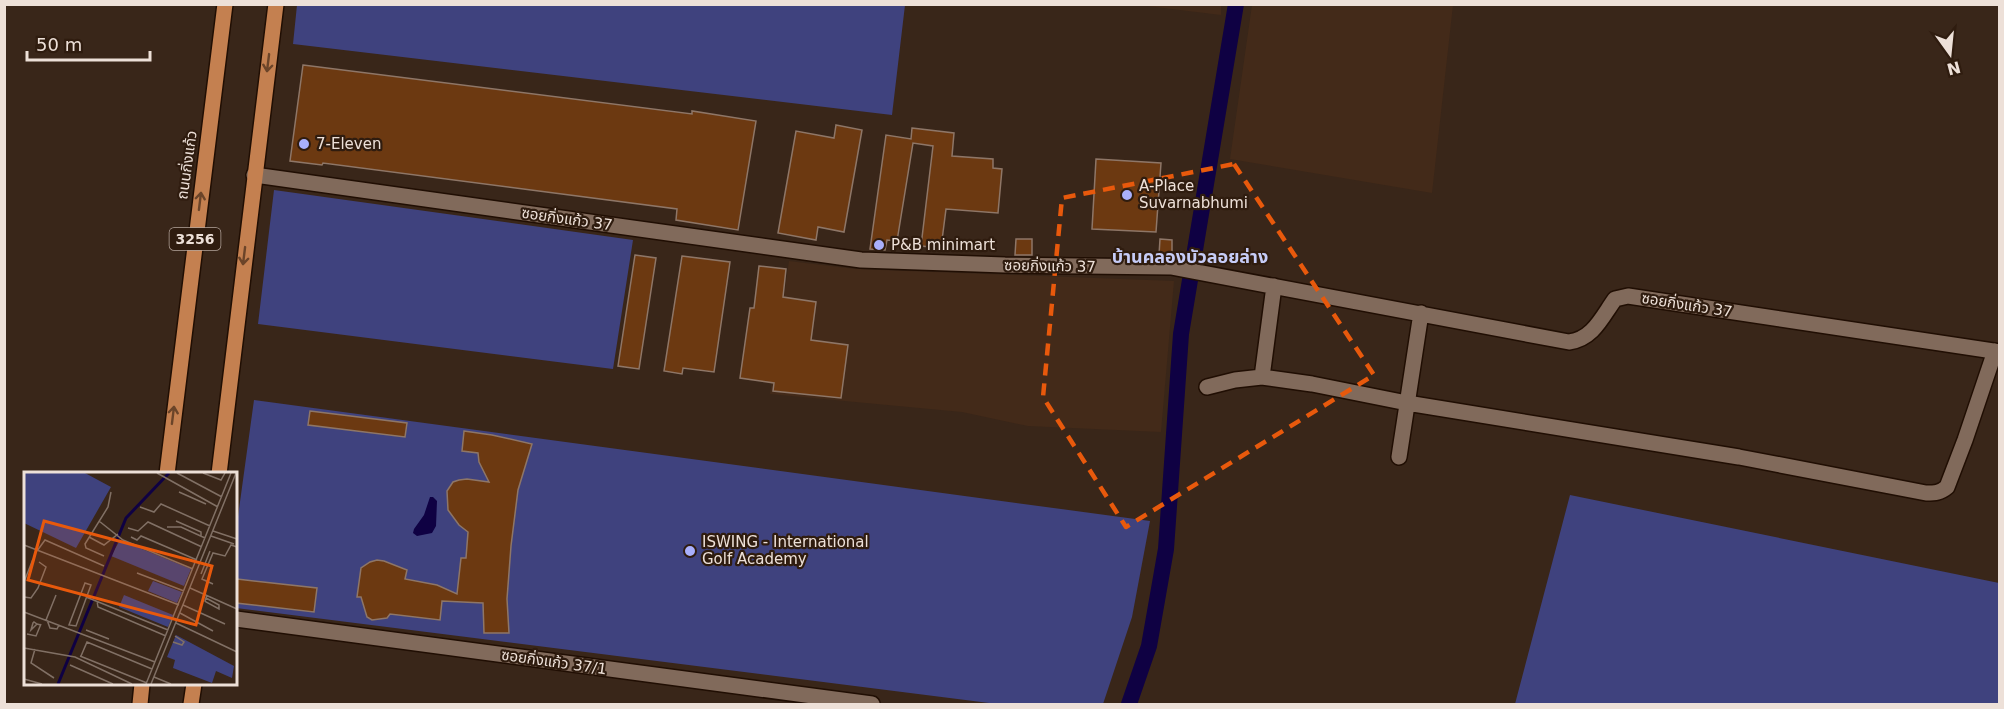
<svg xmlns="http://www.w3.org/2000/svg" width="2004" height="709" font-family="'DejaVu Sans','Noto Sans Thai',sans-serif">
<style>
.built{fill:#432a19}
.green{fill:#3f427e}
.water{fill:#0f0143}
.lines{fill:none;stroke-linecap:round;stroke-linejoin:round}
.canal{stroke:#0f0143;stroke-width:16}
.building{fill:#6c3911;stroke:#8e7667;stroke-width:1.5}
.minor-casing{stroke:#200e03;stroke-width:18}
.primary-casing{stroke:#200e03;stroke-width:18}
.minor{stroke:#816a5b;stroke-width:15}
.primary{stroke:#c48050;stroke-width:15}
.oneway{stroke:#6b4429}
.marked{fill:none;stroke:#e8590c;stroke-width:4.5;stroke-dasharray:12 8;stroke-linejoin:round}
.poi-dot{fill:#a9b0fc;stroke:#2f1c0f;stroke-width:2}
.labels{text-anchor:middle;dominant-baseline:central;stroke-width:4.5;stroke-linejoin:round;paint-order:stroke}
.shield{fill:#2f1c0f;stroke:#b4a59c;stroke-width:1.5}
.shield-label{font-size:14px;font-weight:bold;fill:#ede0d8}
.poi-label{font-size:15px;fill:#ede0d8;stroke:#2f1c0f;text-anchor:start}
.street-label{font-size:15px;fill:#ede0d8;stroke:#2f1c0f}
.quarter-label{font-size:18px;font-weight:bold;fill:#c6ccf7;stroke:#2f1c0f}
.inset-river{fill:none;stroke:#0f0143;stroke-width:3}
.inset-road{fill:none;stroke:#817065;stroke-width:1.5}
.view{fill:#e8590c;fill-opacity:0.15;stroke:#e8590c;stroke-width:3}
.inset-edge{fill:none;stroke:#ede0d8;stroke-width:3}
</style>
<rect width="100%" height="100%" fill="#392619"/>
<!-- built -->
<path class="built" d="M1139,5H1221V15Z
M1252,5H1453L1432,193L1230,159Z
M789,261L855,269L1174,281L1161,432L1028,426L962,412L770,394Z"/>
<!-- green -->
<path class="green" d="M297,5V4L905,5L892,115L293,44Z
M274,190L633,240L613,369L258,324Z
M254,400L1150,521L1132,617L1103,704H997L236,608V531Z
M1570,495L1999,583V704H1515Z"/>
<!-- water -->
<path class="water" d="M430,497H433L437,501L436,526L432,533L417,536L413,533L414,529L424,515Z"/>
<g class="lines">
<!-- canal -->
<path class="canal" d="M1129,704L1149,646L1166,549L1181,334L1236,4"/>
</g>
<!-- building -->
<path class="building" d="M303,65L692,114V111L756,121L738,230L676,220L677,209L323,163L322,165L290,161Z
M836,125L862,130L844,232L818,227L816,240L778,233L796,131L834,138Z
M912,128L954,133L952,156L993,159V168L1002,169L998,213L946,209L941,248L921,246L933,146L913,143L897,241L887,240L885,250L870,249L886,135L911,139Z
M1096,159L1161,163L1156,232L1092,229Z
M1016,239H1032V255H1015Z
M1160,239L1172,240V256L1159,255Z
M635,255L656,258L639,369L618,366Z
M682,256L730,262L714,372L683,368L682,374L664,371Z
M759,266L786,269L783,297L816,302L811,340L848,345L841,398L773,391L774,383L740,378L750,308H754Z
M310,411L407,423L405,437L308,425Z
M464,431L492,435L532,444L518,490L511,546L507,599L509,633H484L483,603L442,601L440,620L390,614L387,618L372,620L367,617L361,597H357L361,568L370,562L377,560L384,561L407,570L405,579L437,585L457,594L461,558H466L468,532L459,525L448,510L447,491L453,482L459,480L467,479L489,482L479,462L478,453L462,451Z
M237,579L317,588L314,612L236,603Z"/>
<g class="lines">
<!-- minor casing -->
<g class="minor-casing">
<path id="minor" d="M254,175L861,260L1005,265L1171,267L1569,342C1593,339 1602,317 1615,299L1628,296L2000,352
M1262,377L1274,286
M1207,387L1235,380L1262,377L1312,384L1407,403L1739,457L1926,493C1935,493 1940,493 1947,487L1965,440L1995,351
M1399,457L1421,313
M236,619L872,704"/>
</g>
<!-- primary casing -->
<g class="primary-casing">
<path id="primary" d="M167,474L225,4
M219,474L276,4
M140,704L142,684
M191,704L194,684"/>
</g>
<!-- minor -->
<use href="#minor" class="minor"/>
<!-- primary -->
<use href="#primary" class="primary"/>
</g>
<!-- one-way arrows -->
<defs><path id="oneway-shaft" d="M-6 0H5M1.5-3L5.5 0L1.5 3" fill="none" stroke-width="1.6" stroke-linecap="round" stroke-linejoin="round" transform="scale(1.5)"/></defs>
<g class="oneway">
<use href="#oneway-shaft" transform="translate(268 63) rotate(97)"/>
<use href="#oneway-shaft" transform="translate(200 201) rotate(-83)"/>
<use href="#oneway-shaft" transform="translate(244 256) rotate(97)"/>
<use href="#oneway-shaft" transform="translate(173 415) rotate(-83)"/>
</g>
<!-- marked area -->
<path class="marked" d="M1234,164L1374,375L1126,527L1043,397L1062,198Z"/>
<!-- markers -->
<g class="poi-dot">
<circle cx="304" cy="144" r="6"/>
<circle cx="1127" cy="195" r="6"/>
<circle cx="879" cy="245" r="6"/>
<circle cx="690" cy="551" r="6"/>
</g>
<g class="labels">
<!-- shield labels -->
<rect class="shield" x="169.5" y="228" width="51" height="22" rx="4.5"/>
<g class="shield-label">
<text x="195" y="239">3256</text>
</g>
<!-- poi labels -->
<g class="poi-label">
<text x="316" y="144">7-Eleven</text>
<text x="1139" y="186">A-Place<tspan x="1139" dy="17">Suvarnabhumi</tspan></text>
<text x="891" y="245">P&amp;B minimart</text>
<text x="702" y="542">ISWING - International<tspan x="702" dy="17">Golf Academy</tspan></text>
</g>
<!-- street labels -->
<g class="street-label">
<text transform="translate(187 165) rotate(-82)">ถนนกิ่งแก้ว</text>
<text transform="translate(567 219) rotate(8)">ซอยกิ่งแก้ว 37</text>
<text transform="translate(1050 266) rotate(1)">ซอยกิ่งแก้ว 37</text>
<text transform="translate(1687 305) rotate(9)">ซอยกิ่งแก้ว 37</text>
<text transform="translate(554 662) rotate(8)">ซอยกิ่งแก้ว 37/1</text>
</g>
<!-- quarter labels -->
<g class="quarter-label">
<text x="1190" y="256">บ้านคลองบัวลอยล่าง</text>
</g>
</g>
<!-- overview -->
<g transform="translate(24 472)">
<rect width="213" height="213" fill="#392619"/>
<path d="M0,1H61L87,15L52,76L0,51ZM96,68L167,97L160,114L87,84ZM129,109L158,120L153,131L124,119ZM100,123L149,143L144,155L95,135ZM152,163L210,194L208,206L192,199L188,211L149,196L151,188L143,185Z" fill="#3f427e"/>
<path class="inset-river" d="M34,212L102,46L145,1"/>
<path class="inset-road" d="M133,1L194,35M153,1L198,25M179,1L197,8L201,1M155,20L182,32M116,35L130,40L137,32L186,54M75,49L99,68L169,97M152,49L177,60V64M143,55H157L181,66M104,56L114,59L124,50L178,75M189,59L213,67M187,64L210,72M65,65L80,73L94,62M107,65L113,68L117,64L173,88M0,73L155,133M13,79L21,68L80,94M80,84L62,76L61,72L84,35L87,20M113,101L160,119M177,102L186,79M0,110L9,87M61,111L67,113L52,154L45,153ZM189,112L178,107L189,81L201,84L207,73L213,75M166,116L213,137M0,125L7,126L14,116L22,95L15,90M62,125L144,158M182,126L195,133V137L182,130L181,129L183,123M73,129L74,135L142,164M159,133L201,152M0,140L131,190M156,141L189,159M22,148L32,123M23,148L26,156L33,157L35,153M152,151L213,180M13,152L7,158L9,151L10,150L13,152L17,153M62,158L85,167M3,162L12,164L17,152M149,170L158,173L160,170L151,164M0,176L51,185L108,212M11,177L7,191L30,206M56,184L123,211M57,184L63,170L128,197M46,193L89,212M130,205L147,212M0,207L18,212M122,212L207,1M127,212L212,1"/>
<path class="view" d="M20,49L188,94L172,153L4,108Z"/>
<rect width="213" height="213" class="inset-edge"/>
</g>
<!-- border -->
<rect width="2004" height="709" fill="none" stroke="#ede0d8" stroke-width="12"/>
<!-- north arrow -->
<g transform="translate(1950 54) rotate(165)" stroke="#2f1c0f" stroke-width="4.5" paint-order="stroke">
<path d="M0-4.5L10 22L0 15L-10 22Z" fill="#ede0d8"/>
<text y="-9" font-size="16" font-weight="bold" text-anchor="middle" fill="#ede0d8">N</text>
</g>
<!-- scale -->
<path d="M27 51v9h123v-9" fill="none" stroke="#ede0d8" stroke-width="3"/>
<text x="36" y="51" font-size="18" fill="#ede0d8" stroke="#2f1c0f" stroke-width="4.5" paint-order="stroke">50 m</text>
</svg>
